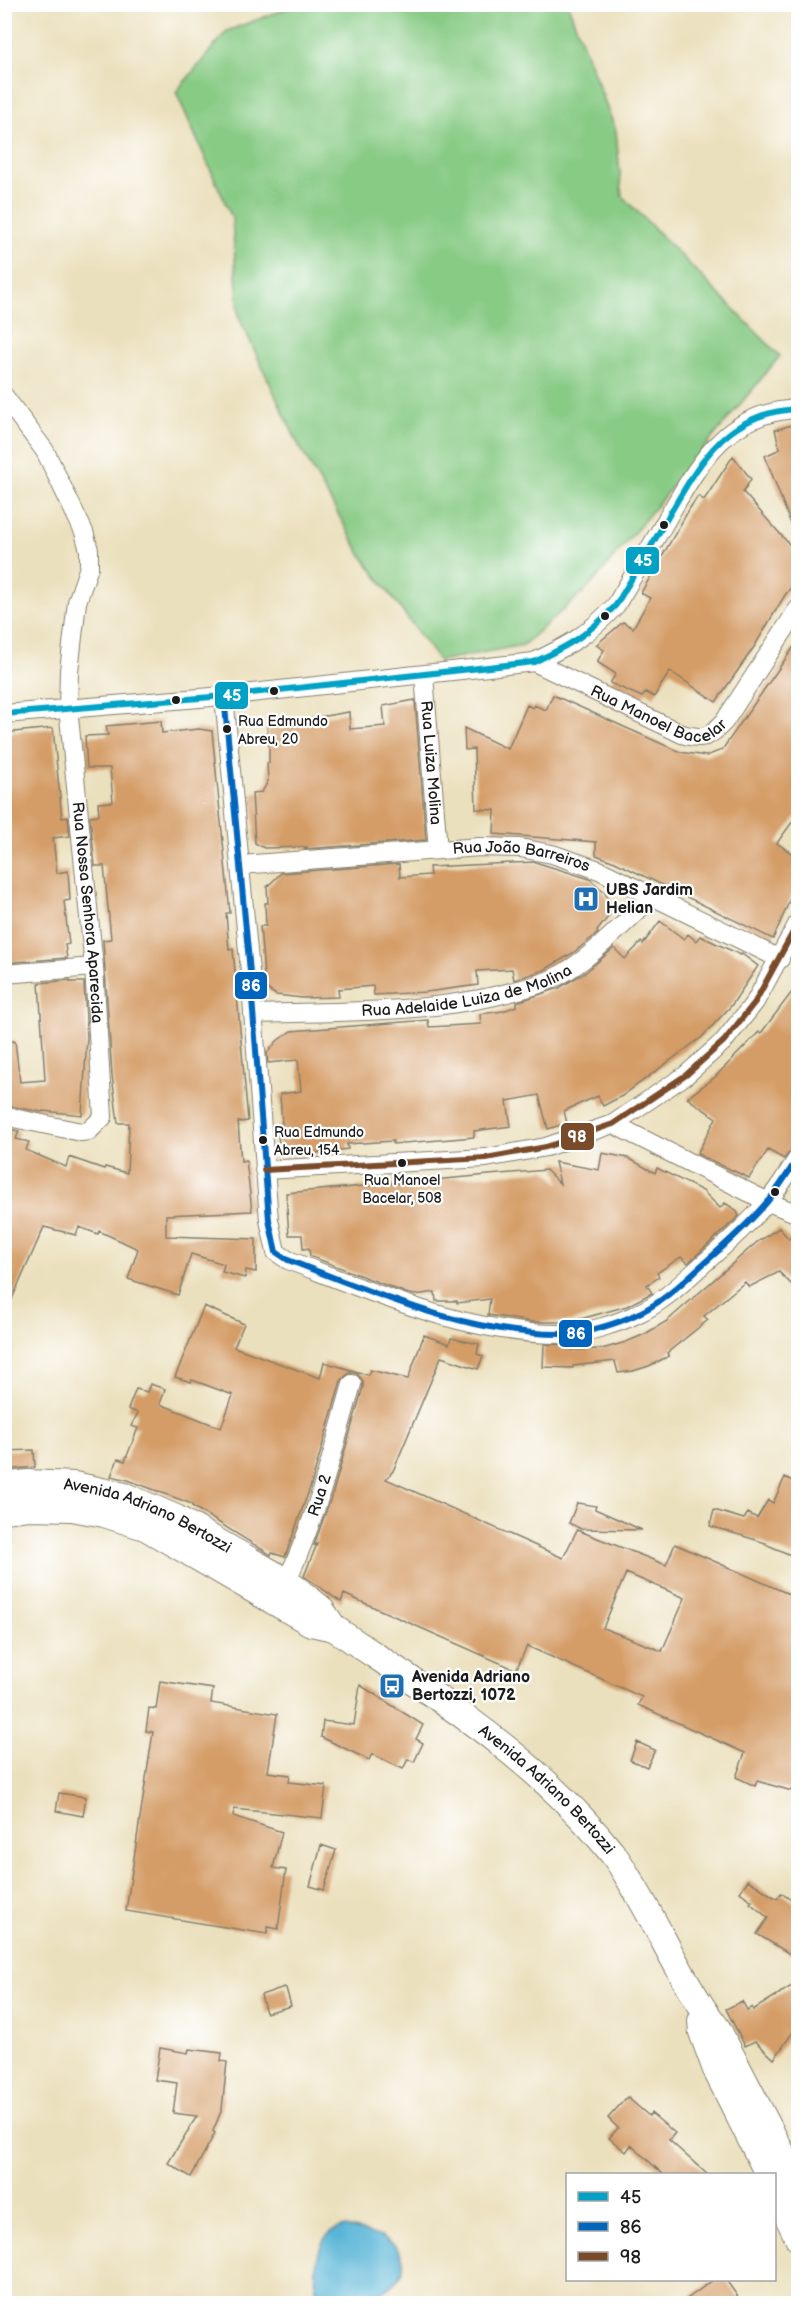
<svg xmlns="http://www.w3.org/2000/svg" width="803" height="2308" font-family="'Balsamiq Sans',sans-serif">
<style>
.green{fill:#88cb85;stroke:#527450;stroke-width:1.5}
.water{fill:#59b5d7;stroke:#3a687a;stroke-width:1.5}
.building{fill:#d49c66;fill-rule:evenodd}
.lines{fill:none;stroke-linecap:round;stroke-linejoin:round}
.minor-casing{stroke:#847e6c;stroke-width:20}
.secondary-casing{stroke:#847e6c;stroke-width:28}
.minor{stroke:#fff;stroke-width:18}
.secondary{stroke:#fff;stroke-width:26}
.bus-1-casing{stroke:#fff;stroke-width:10}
.bus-2-casing{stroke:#fff;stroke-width:10}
.bus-3-casing{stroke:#fff;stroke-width:10}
.bus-1{stroke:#01a2c5;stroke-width:6}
.bus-2{stroke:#0065bd;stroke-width:6}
.bus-3{stroke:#7a4b2a;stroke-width:6}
.bus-dot{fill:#1c1c1c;stroke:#fff;stroke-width:2}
.labels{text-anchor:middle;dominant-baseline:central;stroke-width:4.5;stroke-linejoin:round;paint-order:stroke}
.bus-label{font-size:14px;fill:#1c1c1c;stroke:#fff;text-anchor:start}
.street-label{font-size:16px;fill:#1c1c1c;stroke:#fff}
.poi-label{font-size:16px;font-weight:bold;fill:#1c1c1c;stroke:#fff;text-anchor:start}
.line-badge{stroke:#fff;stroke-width:2}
.badge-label{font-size:16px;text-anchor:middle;font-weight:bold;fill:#fff}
</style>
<rect width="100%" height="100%" fill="#fff"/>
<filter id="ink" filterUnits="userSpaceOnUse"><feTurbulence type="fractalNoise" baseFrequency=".0167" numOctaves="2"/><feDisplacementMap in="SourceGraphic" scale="12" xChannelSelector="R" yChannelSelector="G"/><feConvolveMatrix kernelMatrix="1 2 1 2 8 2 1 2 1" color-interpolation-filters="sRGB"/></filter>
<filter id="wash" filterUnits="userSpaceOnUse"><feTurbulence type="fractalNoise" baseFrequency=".008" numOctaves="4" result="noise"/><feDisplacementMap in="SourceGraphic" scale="24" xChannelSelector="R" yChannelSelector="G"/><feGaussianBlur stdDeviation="1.35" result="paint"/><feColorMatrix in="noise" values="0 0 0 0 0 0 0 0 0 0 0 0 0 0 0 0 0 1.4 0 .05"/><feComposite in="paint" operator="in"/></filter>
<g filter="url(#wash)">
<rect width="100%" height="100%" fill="#ebe0bd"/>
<!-- green -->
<path class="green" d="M296,5H568L616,131L622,196L780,356L590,586L523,645L439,661L362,556L297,442L239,317L232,218L176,92L227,31Z"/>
<!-- water -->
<path class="water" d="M346,2227C359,2231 375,2233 387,2240C396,2245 401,2251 403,2261C407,2286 368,2302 349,2303C339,2304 330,2304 320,2303C312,2289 315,2245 329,2234C334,2230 340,2228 346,2227Z"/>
<g id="blocks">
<!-- building -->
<path class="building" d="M798,423V540H797L765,456L780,449L775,430Z
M733,456L751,479L743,492L798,554V579L785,595L754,647L716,702L670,671L654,697L646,692L642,697L610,683L616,674L597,662L604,650L596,645L623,622L633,628L650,598L641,593L690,508L698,496L704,500Z
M798,641V814L777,843L798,858V881L773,939L615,862L596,855V842L494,834L495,810L476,809L474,749L465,750L464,728L508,749L527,705L533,708L534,705L546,710L553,695L680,752L706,756L722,750Z
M415,700L426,840L305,849L307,847L264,848L255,843L252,793L262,792L268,781L267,763H269V749L267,726L349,712L350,729L385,726L383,706Z
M161,721L162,733L199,729L212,731L230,913H226L229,950L233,949L248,1121L238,1122L241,1161L246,1160L252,1211L166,1215V1236L256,1239V1272L246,1270L245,1278L222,1272L224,1264L191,1254L178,1295L128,1279L138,1249L99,1231L98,1234L79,1227L76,1235L44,1227L4,1317V1128L19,1131L16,1139L29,1142L26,1150L66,1167L69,1157L104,1169L105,1167L127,1173L129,1123H118L112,1075L103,940L111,939L104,866H95L90,816L99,815L98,803L113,802L110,768H87L85,736L108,735L106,726Z
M53,728L62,818L68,817L70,836L53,838L57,873L68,871L70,900L64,901L69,944L65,945L67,958L4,963V733Z
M535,862L590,879L605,893L612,906L609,916L597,931L598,933L573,953L544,970L514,980L512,969L477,971L478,985L426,992L374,995L373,986L338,989L339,997L302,998L276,995L265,988L260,926H266L265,903H268L267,887L281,873L399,864L400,877L430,875L429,867Z
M660,921L684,939L688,934L696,941L700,936L741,955L742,954L758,966L731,1006L702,1037L622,1096L603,1106L598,1096L577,1105L564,1111L567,1123L548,1129L539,1095L507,1101L511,1126L474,1131V1137L393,1144V1141L347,1144L348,1149L300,1155L299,1149L279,1151L278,1126L282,1125L280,1094L301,1091L298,1060L268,1063L267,1053L277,1041L291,1031L428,1020L429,1027L481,1024L480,1014L503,1011L517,1006V1002L559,988L586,972L614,948L625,959L641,942L643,944Z
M70,980V982H84L87,1038L82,1115L43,1111L42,1112L4,1105V1042L15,1041L20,1082L45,1080L39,983Z
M798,984V1147L793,1148L784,1159L768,1150L749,1178L697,1154L716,1118L687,1098L715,1077L759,1032L761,1033Z
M602,1153L628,1158L655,1173L657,1168L703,1191L720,1208L725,1203L736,1210L739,1216L688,1263L681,1257L657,1273L659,1277L647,1285L652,1293L650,1294L627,1306L570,1322H532L488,1315L490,1299L457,1303V1301H436L435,1292L415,1295L406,1293L310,1256L309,1248L303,1249L302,1235H289L286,1193L546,1170L560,1184L555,1162L599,1170Z
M779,1228L789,1239L798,1230V1291L779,1272L749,1287L745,1282L704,1316L708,1320L667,1353L669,1356L649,1366L633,1371L618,1373L615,1361L573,1366V1368L543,1367L544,1344L572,1345V1350L602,1349L626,1342L645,1334L667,1321L757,1242Z
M204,1306L244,1324L234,1347L320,1378L324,1362L368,1375L370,1370L408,1379L424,1335L449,1344L451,1338L479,1344L477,1354L483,1356L478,1369L441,1357L393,1471L386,1479L563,1558L577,1530L666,1565L675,1544L798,1598V1776L792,1791L757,1781L755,1786L736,1777L745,1753L638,1705L642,1697L527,1646L516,1670L344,1594L341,1602L304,1576L317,1544L314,1545L333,1492L363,1387V1381L356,1373H349L341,1381L311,1485L285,1557L272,1553L271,1555L192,1506V1504L128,1480L111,1476L118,1459L125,1461L138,1428L131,1426L138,1413L128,1409L136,1389L147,1392L150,1384L165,1389L160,1404L221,1428L233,1395L192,1380L191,1382L175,1377ZM626,1573L685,1598L662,1651L603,1628Z
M34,1450L35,1467L4,1470V1451Z
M785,1477L798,1484V1558L765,1544L766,1543L710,1526L714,1510L744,1519L748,1513L757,1518L768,1500L773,1503Z
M577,1503L596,1506L595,1509L642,1530L581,1529L569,1523Z
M160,1681L213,1689L211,1703L277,1714L268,1772L290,1775L289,1782L326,1786L322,1818L234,1809L233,1816L282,1832L273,1868L286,1870L278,1929L268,1927L267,1934L126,1911L153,1732L146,1731L149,1708L156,1709Z
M360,1685L423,1725L416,1739L423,1743L414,1762L408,1759L403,1769L372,1754L369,1760L321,1737L323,1721L354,1725Z
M637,1742L655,1750L647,1767L630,1760Z
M59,1793L86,1797L83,1816L56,1811Z
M321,1845L336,1850L324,1890L310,1886Z
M748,1880L777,1899L781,1893L798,1905V1959L757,1934L768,1918L750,1903L752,1901L740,1892Z
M798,1982V2025L774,2059L755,2041L745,2046L726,2009L742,2001L747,2010L752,2007L753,2010Z
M284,1987L286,1988L291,2006L266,2013L261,1995Z
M160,2048L188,2053L189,2049L222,2053L221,2061L227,2062L222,2109L213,2131L215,2133L191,2177L168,2163L197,2116L173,2113L177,2083L155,2080Z
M627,2097L649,2116L651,2113L675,2133L669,2140L708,2175H664L631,2145L626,2152L609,2138L618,2128L608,2118Z
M713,2280H726L743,2304H680Z"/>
</g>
</g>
<g filter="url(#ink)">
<use href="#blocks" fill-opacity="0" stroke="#847e6c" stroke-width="1.5"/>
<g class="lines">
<!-- minor casing -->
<g class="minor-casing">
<g id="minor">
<path id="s1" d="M4,396L45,451L84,532L89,550V567L77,602L69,671L68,707L94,967L103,1117L89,1131L81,1132L4,1116"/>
<path id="s2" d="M534,662L682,734C704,740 708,738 724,722L798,609"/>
<path id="s3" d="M424,675L438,850"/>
<path d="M224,696L250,972L269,1220L276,1252L288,1260C377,1294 470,1336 567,1334C587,1333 619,1323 637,1314C662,1303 682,1283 702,1265C724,1246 748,1225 767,1202C779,1189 788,1172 798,1158"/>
<path d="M4,714L224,696L534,662C570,645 588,635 616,605C633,576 651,547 668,517C700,462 726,412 798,409"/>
<path id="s4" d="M241,865L480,847L520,848L552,854L599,870L780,959"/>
<path d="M4,974L94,967"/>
<path id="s5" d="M253,1014C338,1011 428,1014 511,992C525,988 541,985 554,978C588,962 624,923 652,897"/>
<path d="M613,1124L768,1202L798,1214"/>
<path d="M264,1170L486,1158L546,1147L613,1124L686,1075L724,1041L755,1002L798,923"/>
<path id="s6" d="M282,1590C315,1525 332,1454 352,1384"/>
</g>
</g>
<!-- secondary casing -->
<g class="secondary-casing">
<g id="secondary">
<path id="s7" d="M4,1486L28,1483L74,1485L125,1496L176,1518L286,1581L320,1608L334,1628"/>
<path id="s8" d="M4,1510L28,1507L72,1508L104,1514L145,1527L311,1623L334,1628C436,1697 534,1755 612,1853C620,1862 625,1873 632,1884C661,1931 683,1984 717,2028L798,2184"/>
<path d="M701,2021L702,2032L716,2070L768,2174"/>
<path d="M774,2188L798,2238"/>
</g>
</g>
<!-- minor -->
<use href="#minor" class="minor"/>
<!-- secondary -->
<use href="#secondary" class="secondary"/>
<!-- bus-1 casing -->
<g class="bus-1-casing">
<path id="bus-1" d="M4,714L224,696L534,662C570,645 588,635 616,605C633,576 651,547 668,517C700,462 726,412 798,409"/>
</g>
<!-- bus-2 casing -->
<g class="bus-2-casing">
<path id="bus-2" d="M224,696L250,972L269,1220L276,1252L288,1260C377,1294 470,1336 567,1334C587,1333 619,1323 637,1314C662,1303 682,1283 702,1265C724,1246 748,1225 767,1202C779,1189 788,1172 798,1158"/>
</g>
<!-- bus-3 casing -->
<g class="bus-3-casing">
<path id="bus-3" d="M264,1170L486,1158L546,1147L613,1124L686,1075L724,1041L755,1002L798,923"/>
</g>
<!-- bus-1 -->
<use href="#bus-1" class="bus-1"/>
<!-- bus-2 -->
<use href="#bus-2" class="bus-2"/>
<!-- bus-3 -->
<use href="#bus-3" class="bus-3"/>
</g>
</g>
<!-- icons -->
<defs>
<g id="hospital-square" transform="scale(1.35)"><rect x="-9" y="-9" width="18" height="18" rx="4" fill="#1f6fb2" stroke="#fff"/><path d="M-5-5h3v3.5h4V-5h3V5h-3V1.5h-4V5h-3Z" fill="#fff"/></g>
<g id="bus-square" transform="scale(1.35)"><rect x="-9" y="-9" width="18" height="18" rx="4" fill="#1f6fb2" stroke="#fff"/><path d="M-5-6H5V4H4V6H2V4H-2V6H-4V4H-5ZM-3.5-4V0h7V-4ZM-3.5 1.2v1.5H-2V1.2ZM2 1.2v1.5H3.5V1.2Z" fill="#fff"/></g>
</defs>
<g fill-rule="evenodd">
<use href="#hospital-square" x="586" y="899"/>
<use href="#bus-square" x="392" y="1686"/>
</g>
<!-- markers -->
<g class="bus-dot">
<circle cx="664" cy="525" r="5"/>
<circle cx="605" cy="616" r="5"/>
<circle cx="274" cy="691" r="5"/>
<circle cx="176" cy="700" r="5"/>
<circle cx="227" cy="729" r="5"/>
<circle cx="263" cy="1140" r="5"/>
<circle cx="402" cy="1163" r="5"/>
<circle cx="775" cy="1192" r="5"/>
</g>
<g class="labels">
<!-- bus labels -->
<g class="bus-label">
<text x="238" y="721">Rua Edmundo<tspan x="238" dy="18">Abreu, 20</tspan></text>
<text x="274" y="1132">Rua Edmundo<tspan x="274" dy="18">Abreu, 154</tspan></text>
<text x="402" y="1180" text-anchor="middle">Rua Manoel<tspan x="402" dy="18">Bacelar, 508</tspan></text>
</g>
<!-- street labels -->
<g class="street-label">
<text stroke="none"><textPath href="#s2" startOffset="138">Rua Manoel Bacelar</textPath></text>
<text stroke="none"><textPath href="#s3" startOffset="88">Rua Luiza Molina</textPath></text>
<text stroke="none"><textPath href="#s4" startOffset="282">Rua João Barreiros</textPath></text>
<text stroke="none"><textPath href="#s1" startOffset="543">Rua Nossa Senhora Aparecida</textPath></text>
<text stroke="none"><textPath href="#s5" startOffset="216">Rua Adelaide Luiza de Molina</textPath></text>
<text stroke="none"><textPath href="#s6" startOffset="102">Rua 2</textPath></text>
<text stroke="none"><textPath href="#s7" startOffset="150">Avenida Adriano Bertozzi</textPath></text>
<text stroke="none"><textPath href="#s8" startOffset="627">Avenida Adriano Bertozzi</textPath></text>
</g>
<!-- poi labels -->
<g class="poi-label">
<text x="606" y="890">UBS Jardim<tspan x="606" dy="18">Helian</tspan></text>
<text x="412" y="1677">Avenida Adriano<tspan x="412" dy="18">Bertozzi, 1072</tspan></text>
</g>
</g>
<g class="line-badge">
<rect x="625" y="546" width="35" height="29" rx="6" fill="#01a2c5"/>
<rect x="214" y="681" width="35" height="29" rx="6" fill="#01a2c5"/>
<rect x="234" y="971" width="34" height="29" rx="6" fill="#0065bd"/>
<rect x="560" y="1122" width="35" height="29" rx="6" fill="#7a4b2a"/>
<rect x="558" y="1319" width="35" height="29" rx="6" fill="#0065bd"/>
</g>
<g class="badge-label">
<text x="643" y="566">45</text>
<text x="232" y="701">45</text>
<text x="251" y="991">86</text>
<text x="577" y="1142">98</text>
<text x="576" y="1339">86</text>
</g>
<!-- margin -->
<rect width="803" height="2308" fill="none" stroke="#fff" stroke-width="24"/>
<!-- legend -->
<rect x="566" y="2173" width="210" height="108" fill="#ffffff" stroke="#a4a4a4" stroke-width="1.5"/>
<rect x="578" y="2192" width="30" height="9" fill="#01a2c5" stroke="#a4a4a4" stroke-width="1.5"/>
<text x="620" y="2203" font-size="18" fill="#1c1c1c">45</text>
<rect x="578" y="2222" width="30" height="9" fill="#0065bd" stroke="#a4a4a4" stroke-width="1.5"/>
<text x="620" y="2233" font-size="18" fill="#1c1c1c">86</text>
<rect x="578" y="2252" width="30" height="9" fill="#7a4b2a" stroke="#a4a4a4" stroke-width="1.5"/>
<text x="620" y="2263" font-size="18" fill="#1c1c1c">98</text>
</svg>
